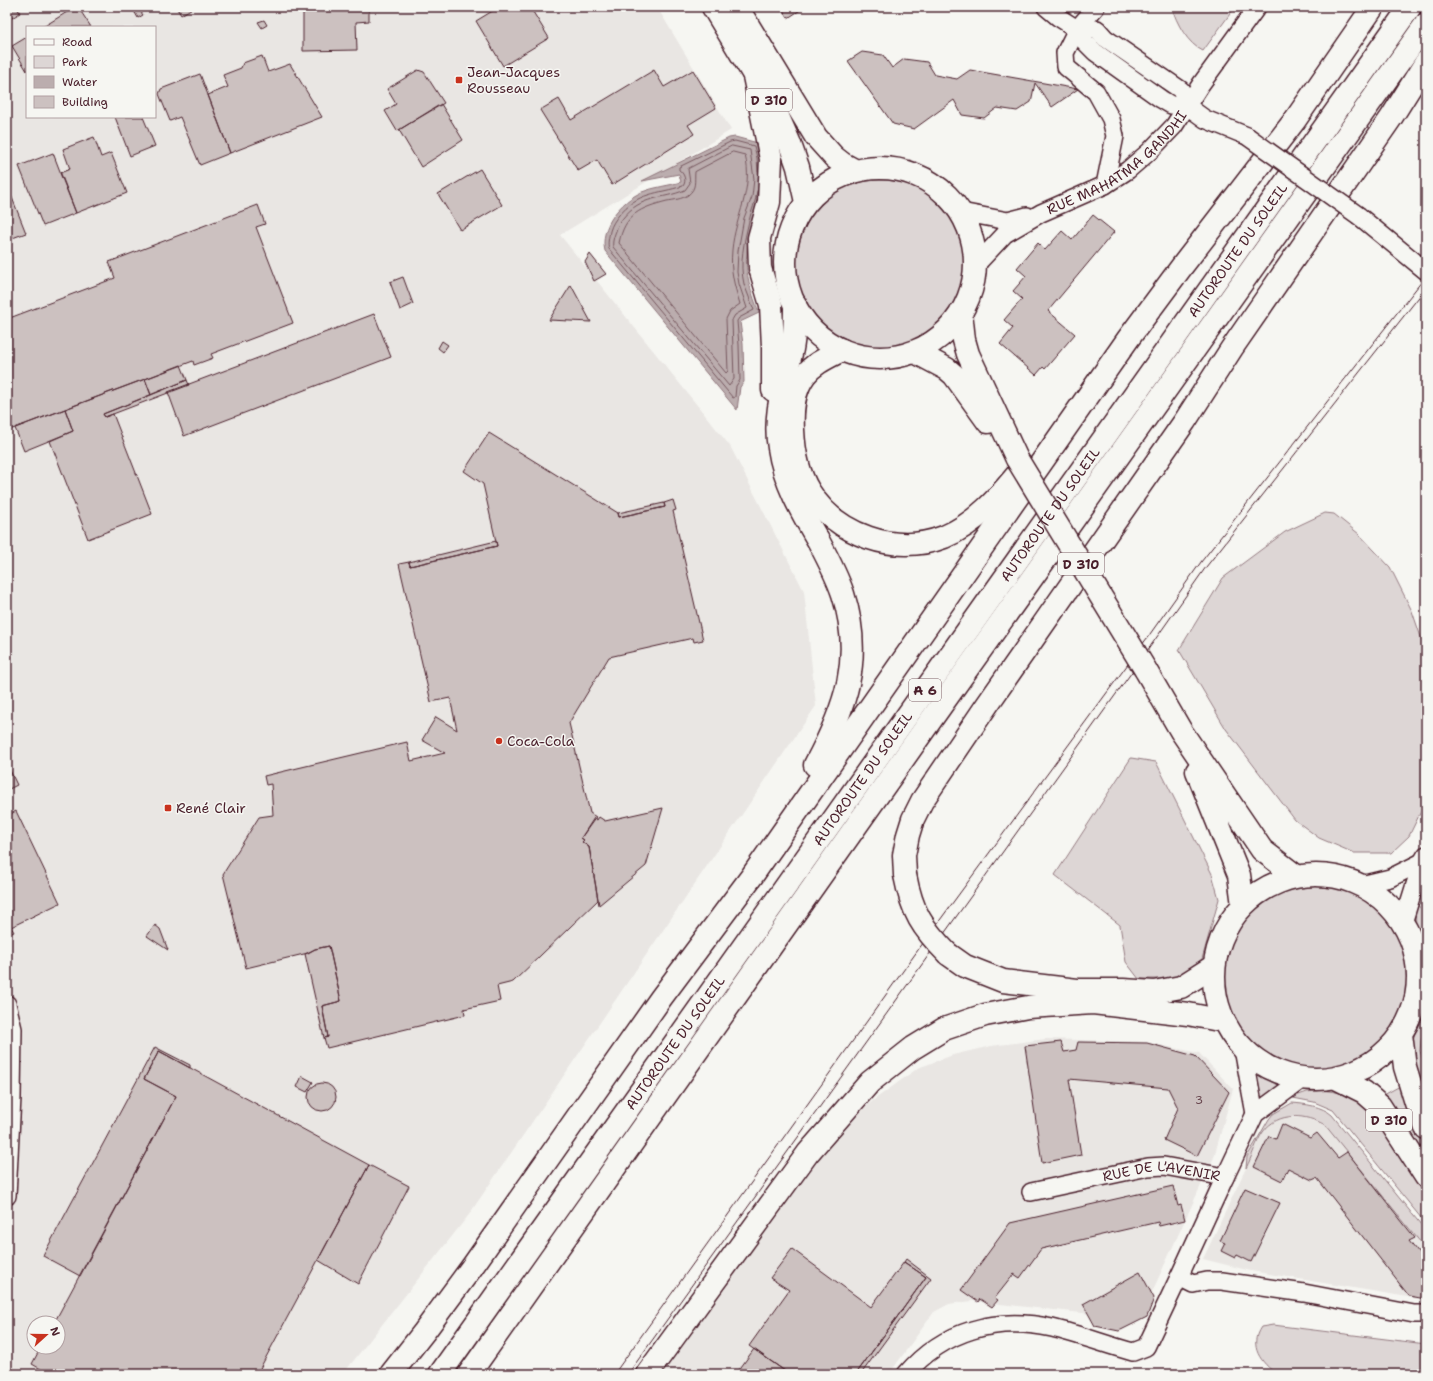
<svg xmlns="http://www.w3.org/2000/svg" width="1433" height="1381" font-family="'Shantell Sans',sans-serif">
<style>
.built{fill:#e9e6e3;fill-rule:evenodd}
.green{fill:#ddd6d5;stroke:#947a80}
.water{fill:#bbadae;stroke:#8e747a}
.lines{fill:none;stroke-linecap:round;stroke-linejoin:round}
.shore{stroke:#77585f;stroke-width:1}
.building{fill:#ccc1c0;stroke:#4a1f2b}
.minor-casing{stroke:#4a1f2b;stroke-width:20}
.primary-casing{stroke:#4a1f2b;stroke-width:25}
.motorway-casing{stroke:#4a1f2b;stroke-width:25}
.minor{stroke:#f6f6f2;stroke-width:17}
.primary{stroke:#f6f6f2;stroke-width:22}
.motorway{stroke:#f6f6f2;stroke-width:22}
.tram{stroke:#4a1f2b;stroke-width:1}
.minor-bridge-casing{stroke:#4a1f2b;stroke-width:20;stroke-linecap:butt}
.primary-bridge-casing{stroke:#4a1f2b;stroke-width:25;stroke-linecap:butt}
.motorway-bridge-casing{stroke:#4a1f2b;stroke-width:25;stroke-linecap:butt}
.minor-bridge{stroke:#f6f6f2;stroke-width:17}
.primary-bridge{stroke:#f6f6f2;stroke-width:22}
.motorway-bridge{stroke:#f6f6f2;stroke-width:22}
.poi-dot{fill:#c8321e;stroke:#f6f6f2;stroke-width:1.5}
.labels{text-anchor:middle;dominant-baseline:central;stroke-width:3;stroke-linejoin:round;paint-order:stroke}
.number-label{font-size:12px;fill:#6a4850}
.shield{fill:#f6f6f2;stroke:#7e6067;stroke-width:1}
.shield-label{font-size:13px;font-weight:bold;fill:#4a1f2b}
.poi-label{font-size:14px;fill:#4a1f2b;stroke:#f6f6f2;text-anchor:start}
.street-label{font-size:14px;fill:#4a1f2b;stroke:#f6f6f2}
</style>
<rect width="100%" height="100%" fill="#f6f6f2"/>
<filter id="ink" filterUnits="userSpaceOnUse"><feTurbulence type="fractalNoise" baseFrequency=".025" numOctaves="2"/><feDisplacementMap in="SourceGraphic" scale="8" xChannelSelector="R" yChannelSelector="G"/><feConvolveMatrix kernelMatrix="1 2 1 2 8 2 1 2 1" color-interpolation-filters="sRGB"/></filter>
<g filter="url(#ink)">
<!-- built -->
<path class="built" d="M7,7H657L731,130L560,235L730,446L804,591L816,706L468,1216L343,1374H7ZM27,27H155V117H27ZM34,1323H58V1347H34Z
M1046,1039L1145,1042L1199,1053L1233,1089L1214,1157L1152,1292L1142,1310L1119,1317L972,1301L949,1304L934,1312L889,1374H658L827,1145L871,1102L918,1068L953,1055L991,1046Z
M1285,1117L1307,1118L1325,1125L1426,1249V1300L1251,1271L1203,1259L1263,1132L1270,1125L1278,1119Z"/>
<!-- green -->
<path class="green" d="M1172,7H1235L1203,51C1188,44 1176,23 1172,7Z
M796 265a85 85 0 1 1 170 0a85 85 0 1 1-170 0Z
M1325,513L1334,514L1359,534L1390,567L1412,611L1423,643L1426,714V801L1409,836L1391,853H1354L1319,838L1295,820L1226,729L1179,650L1223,578L1285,532Z
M1131,758L1156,762L1212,874L1219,899L1202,959L1175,979H1139L1126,962L1120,925L1055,875Z
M1221 977a93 93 0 1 1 186 0a93 93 0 1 1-186 0Z
M1415,904L1421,908L1422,911L1426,929V960L1416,927Z
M1426,998V1026L1421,1041L1420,1051L1426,1069V1106L1416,1075L1412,1043Z
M1258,1074L1282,1085L1260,1104L1256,1075Z
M1400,1086L1420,1136L1426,1146V1165L1382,1096Z
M1322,1090L1342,1093L1358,1100L1375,1115L1426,1191V1224L1333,1110L1314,1102L1293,1098V1097L1307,1092Z
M1292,1103C1305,1104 1322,1106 1332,1115L1426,1231V1249L1325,1125C1306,1114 1278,1111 1263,1132C1256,1142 1252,1157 1246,1168L1247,1157L1269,1119L1273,1114Z
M1273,1325L1426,1344V1374H1277C1261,1363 1248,1346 1261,1327Z"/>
<!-- water -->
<path class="water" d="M735,137L758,143C761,156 764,188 760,201C755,217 748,233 747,251C744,274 752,293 759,313L740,322L743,344L744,382L740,387L737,410L605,251C599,227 621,201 642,192C654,187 668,186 681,182L679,174L642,181L729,138Z"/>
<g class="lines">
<!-- shore -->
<path class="shore" d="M732,146L750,150L754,179L752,197L744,218L738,251L737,272L739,284L747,308L735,315L732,320L734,379L729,386L613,247C612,242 614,236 616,231C617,226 620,222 623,218C641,195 662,200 685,190L690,183L688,169Z
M733,152L745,155C754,190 735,216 732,250C730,272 734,284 740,304L730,311L726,319L728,371L726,373L619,243C625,214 640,208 667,201C674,200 682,199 688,195C697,188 694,181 695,172Z
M757,191C756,202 751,211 749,221C744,242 739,263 744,284C747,293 751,301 754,310L739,318L737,321L739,345L740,380L736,386L735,397L733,398L609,249C607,243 609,237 610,231C612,224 615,220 619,215C637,192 658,194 683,186C687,181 684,173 679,170V167L730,142L735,141L754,146L757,158L758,172"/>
</g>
<!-- building -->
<path class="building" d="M7,7H17L20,13L7,21Z
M75,7H78L91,27H43Z
M176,7H194L181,15Z
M303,7H369V21L356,22L357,50L303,51Z
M499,7H530L549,38L503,66L476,21Z
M781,7H805L788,18Z
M138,8L143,15L138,18L134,11Z
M264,20L267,25L262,28L258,22Z
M27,37V71L12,46Z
M862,52L883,55L892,68L904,59L927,62L935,75L957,79L970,70L1078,89L1052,107L1035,83L1031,102L1017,111L997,108L984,118L962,115L954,100L914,129L893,124L848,61Z
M262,56L268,72L290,64L322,117L230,153L208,95L228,87L223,75L241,68L243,63Z
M418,70L424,72L444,103L397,131L385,111L396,104L387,89Z
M654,70L664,87L693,70L716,108L688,125L694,134L612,185L597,160L578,171L540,110L559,99L571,120Z
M200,74L230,153L200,165L180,117L170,121L159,94L161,89Z
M441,104L463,140L421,167L399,130Z
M115,117H143L155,146L130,156Z
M94,137L101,157L111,153L127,193L76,213L60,173L70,169L63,149Z
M53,153L76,213L43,226L19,166Z
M480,169L502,205L460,230L438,194Z
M7,185L26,233L7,240Z
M258,205L265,224L256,227L293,323L211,354L213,358L194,365L193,361L7,431V319L115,278L109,262Z
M1093,215L1114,232L1048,311L1075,334L1045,369L1043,367L1036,375L1000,344L1013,328L1004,320L1022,299L1013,291L1026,276L1017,268L1038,243L1045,250L1062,231L1072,240Z
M590,254L606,274L594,281L585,262Z
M403,277L413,304L400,310L390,282Z
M571,285L591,322L549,320Z
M374,314L391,357L184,436L168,392Z
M442,341L448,345L443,352L438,348Z
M181,365L187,380L151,395L145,379Z
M145,379L151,395L103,414L105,417L113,414L152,514L88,539L50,441L73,431L65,409Z
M187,380L189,385L105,417L103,414Z
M65,409L73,431L24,451L15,428Z
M489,433L618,513L619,517L665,507L664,503L673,500L676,510L673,511L703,640L694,642L693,638L609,657L569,723L590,813L596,817L581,838L584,840L582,842L589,847L598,900L513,982L497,986L500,1001L464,1009L465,1015L327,1048L324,1038L328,1037L322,1006L341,1001L329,946L315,949L308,953L246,968L223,874L259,817L273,815L271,784L266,785L264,776L407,742L411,761L445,753L422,740L436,717L457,730L450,698L431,702L399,564L409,562L410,566L497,546L483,484L464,471Z
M664,503L665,507L619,517L618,513Z
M496,541L497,546L410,566L409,562Z
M7,764L17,785L7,790Z
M663,808L646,866L599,905L589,847L582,842L584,840L581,838L594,818L597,820L599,817L605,821Z
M16,811L60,903L11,927L14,932L7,935V816Z
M155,925L160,929L168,950L147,936Z
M329,946L341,1001L322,1006L328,1037L324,1038L305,954L315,949Z
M1061,1042L1064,1052L1076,1050L1078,1042L1147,1043L1195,1056L1229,1092L1197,1156L1164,1140L1178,1108L1168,1088L1069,1079L1081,1155L1042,1163L1025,1046Z
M155,1047L190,1065V1068L159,1051L144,1079L176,1096L80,1276L43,1256Z
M159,1051L369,1165L257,1374H45L46,1372L32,1364L41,1347H58V1323H54L176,1096L144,1079Z
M302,1076L313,1082L307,1092L297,1087Z
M308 1097a14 14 0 1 1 28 0a14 14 0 1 1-28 0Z
M1282,1124L1310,1138L1317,1133L1338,1158L1347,1152L1415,1238L1409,1241L1426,1263V1299L1409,1296L1317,1178L1312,1180L1288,1168L1282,1181L1254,1167L1269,1136L1276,1139Z
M369,1165L409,1186L358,1284L318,1260Z
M1173,1186L1178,1206L1181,1205L1185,1220L1159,1226L1158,1222L1041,1249L1020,1278L1014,1274L995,1298L998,1300L992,1307L980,1299L978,1302L961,1290L1010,1223Z
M1245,1188L1280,1203L1251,1262L1237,1255L1235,1258L1221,1251L1225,1243L1220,1241Z
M792,1249L871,1307L904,1262L926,1277L856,1374H789L749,1346L789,1290L770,1278Z
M906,1259L931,1278L861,1374H856L926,1277L904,1262Z
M1140,1272L1154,1298L1147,1317L1119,1331L1095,1326L1083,1304Z
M754,1349L789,1374H736Z"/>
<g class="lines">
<!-- minor casing -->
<g class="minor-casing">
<g id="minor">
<path d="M1046,7L1058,17L1077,29L1085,42L1095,52L1161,99L1171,105L1187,106"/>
<path d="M1096,7L1077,29L1065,53L1066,67L1096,92L1111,119L1115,136L1105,185"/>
<path d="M1077,29H1097L1105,38L1181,90L1187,106L1205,119L1247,136"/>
<path d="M961,212L1008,221L1027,216"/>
<path d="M1359,216L1426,271"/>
<path id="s1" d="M975,266L1005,234L1041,213L1105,185L1128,170L1150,151L1174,126L1201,84L1257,7"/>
<path d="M1361,885L1390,878L1422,862"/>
<path d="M1403,923L1422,862L1426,855"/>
<path d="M7,1004L13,1029L12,1097L7,1196"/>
<path d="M1243,1049L1255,1114"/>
<path id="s2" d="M1031,1192L1148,1167L1164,1166L1225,1177L1255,1114L1304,1078"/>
<path d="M1179,1277L1225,1177"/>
<path d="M906,1374C944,1330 996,1316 1052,1328C1078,1334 1107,1345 1133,1352L1146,1347L1179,1277L1193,1284L1207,1281H1222L1304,1293L1414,1314H1426"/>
</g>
</g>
<!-- primary casing -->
<g class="primary-casing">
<path id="primary" d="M713,7L775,110L790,144L798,167L806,202
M737,7L816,137L834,157L843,164L856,171
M785 263a95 95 0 1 1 190 0a95 95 0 1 1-190 0Z
M961,312L964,340L968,354L1017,459
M915,352L947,369L954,375L988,422
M1145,669L1181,731L1262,850L1296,876
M1197,771L1239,875L1243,905
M1214 977a102 102 0 1 1 204 0a102 102 0 1 1-204 0Z
M1401,1034L1405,1067L1417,1106L1426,1128
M1336,1078L1364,1092L1380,1106L1426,1177
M647,1374L808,1153L870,1082L913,1048L944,1029L985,1015L1028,1007L1093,1003L1188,1014L1224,1021"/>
</g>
<!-- motorway casing -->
<g class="motorway-casing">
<g id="motorway">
<path d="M754,76L771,159L769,202L759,238L760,268L771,305L773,347V390"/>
<path d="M795,304C795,319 795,334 792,349C785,382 773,414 779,448C784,482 802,513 819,542C828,559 837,576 843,594C864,659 845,709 815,765"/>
<path d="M842,350C829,357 814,363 805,375C793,391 792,411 793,430C794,452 798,473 809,491C836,535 895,556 944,537C977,523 999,497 1021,470"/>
<path d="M905,875L904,855L908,835L913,819L922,801L987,705L1185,421L1232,348L1391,118L1426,62"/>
<path d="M948,954L965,966L1003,981L1077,990H1123L1154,992L1181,987L1214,966"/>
<path d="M391,1374L424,1332L472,1267L661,998L752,876L1128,339L1183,265L1295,120L1373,7"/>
<path id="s3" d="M440,1374L1410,7"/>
<path d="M469,1374L933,717L1426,24"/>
</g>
</g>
<!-- minor -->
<use href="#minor" class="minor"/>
<!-- primary -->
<use href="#primary" class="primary"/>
<!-- motorway -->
<use href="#motorway" class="motorway"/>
<!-- tram -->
<path class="tram" d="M614,1374L918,950L1150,634L1201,562L1426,276
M628,1374L1152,644L1206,567L1426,288"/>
<!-- minor-bridge casing -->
<g class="minor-bridge-casing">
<path id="minor-bridge" d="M1247,136L1359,216"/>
</g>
<!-- primary-bridge casing -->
<g class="primary-bridge-casing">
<path id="primary-bridge" d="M1017,459L1145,669"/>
</g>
<!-- motorway-bridge casing -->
<g class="motorway-bridge-casing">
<path id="motorway-bridge" d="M905,875C912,912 922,928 948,954"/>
</g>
<!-- minor-bridge -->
<use href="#minor-bridge" class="minor-bridge"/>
<!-- primary-bridge -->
<use href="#primary-bridge" class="primary-bridge"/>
<!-- motorway-bridge -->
<use href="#motorway-bridge" class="motorway-bridge"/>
</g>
</g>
<!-- markers -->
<g class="poi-dot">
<rect x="455" y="76" width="8" height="8" rx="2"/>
<circle cx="499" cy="741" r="4"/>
<rect x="164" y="804" width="8" height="8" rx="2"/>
</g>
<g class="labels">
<!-- number labels -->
<g class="number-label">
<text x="1199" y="1100">3</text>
</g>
<!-- shield labels -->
<g class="shield">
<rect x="746" y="89" width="46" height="22" rx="3"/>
<rect x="1058" y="553" width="46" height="22" rx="3"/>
<rect x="909" y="679" width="32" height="22" rx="3"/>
<rect x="1366" y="1109" width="46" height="22" rx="3"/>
</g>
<g class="shield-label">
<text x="769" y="100">D 310</text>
<text x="1081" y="564">D 310</text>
<text x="925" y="690">A 6</text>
<text x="1389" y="1120">D 310</text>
</g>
<!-- poi labels -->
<g class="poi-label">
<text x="467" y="72">Jean-Jacques<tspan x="467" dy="16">Rousseau</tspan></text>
<text x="507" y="741">Coca-Cola</text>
<text x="176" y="808">René Clair</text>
</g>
<!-- street labels -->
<g class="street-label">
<text stroke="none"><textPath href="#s1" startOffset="178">RUE MAHATMA GANDHI</textPath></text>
<text stroke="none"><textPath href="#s3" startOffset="1378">AUTOROUTE DU SOLEIL</textPath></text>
<text stroke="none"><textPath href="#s3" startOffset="1054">AUTOROUTE DU SOLEIL</textPath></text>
<text stroke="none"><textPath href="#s3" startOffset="730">AUTOROUTE DU SOLEIL</textPath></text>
<text stroke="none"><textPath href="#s3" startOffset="406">AUTOROUTE DU SOLEIL</textPath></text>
<text stroke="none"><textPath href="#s2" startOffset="133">RUE DE L'AVENIR</textPath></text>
</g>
</g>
<!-- margin -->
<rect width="1433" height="1381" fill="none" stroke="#f6f6f2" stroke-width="24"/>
<rect x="12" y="12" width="1409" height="1357" fill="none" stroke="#4a1f2b" stroke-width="1.5" filter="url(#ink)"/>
<!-- legend -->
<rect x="26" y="26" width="130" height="92" fill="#f6f6f2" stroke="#b1a0a2"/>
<rect x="34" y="39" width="20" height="6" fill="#f6f6f2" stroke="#b1a0a2"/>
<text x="62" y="46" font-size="12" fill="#4a1f2b">Road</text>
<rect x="34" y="56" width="20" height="12" fill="#ddd6d5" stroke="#b1a0a2"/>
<text x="62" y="66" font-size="12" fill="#4a1f2b">Park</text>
<rect x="34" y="76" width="20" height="12" fill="#bbadae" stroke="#b1a0a2"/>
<text x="62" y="86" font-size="12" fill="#4a1f2b">Water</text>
<rect x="34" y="96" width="20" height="12" fill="#ccc1c0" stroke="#b1a0a2"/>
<text x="62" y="106" font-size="12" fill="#4a1f2b">Building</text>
<!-- north arrow -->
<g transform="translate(46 1335) rotate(69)"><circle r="19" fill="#f6f6f2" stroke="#b1a0a2"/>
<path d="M0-3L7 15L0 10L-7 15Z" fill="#c8321e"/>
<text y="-6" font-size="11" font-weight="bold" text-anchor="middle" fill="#4a1f2b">N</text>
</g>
</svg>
